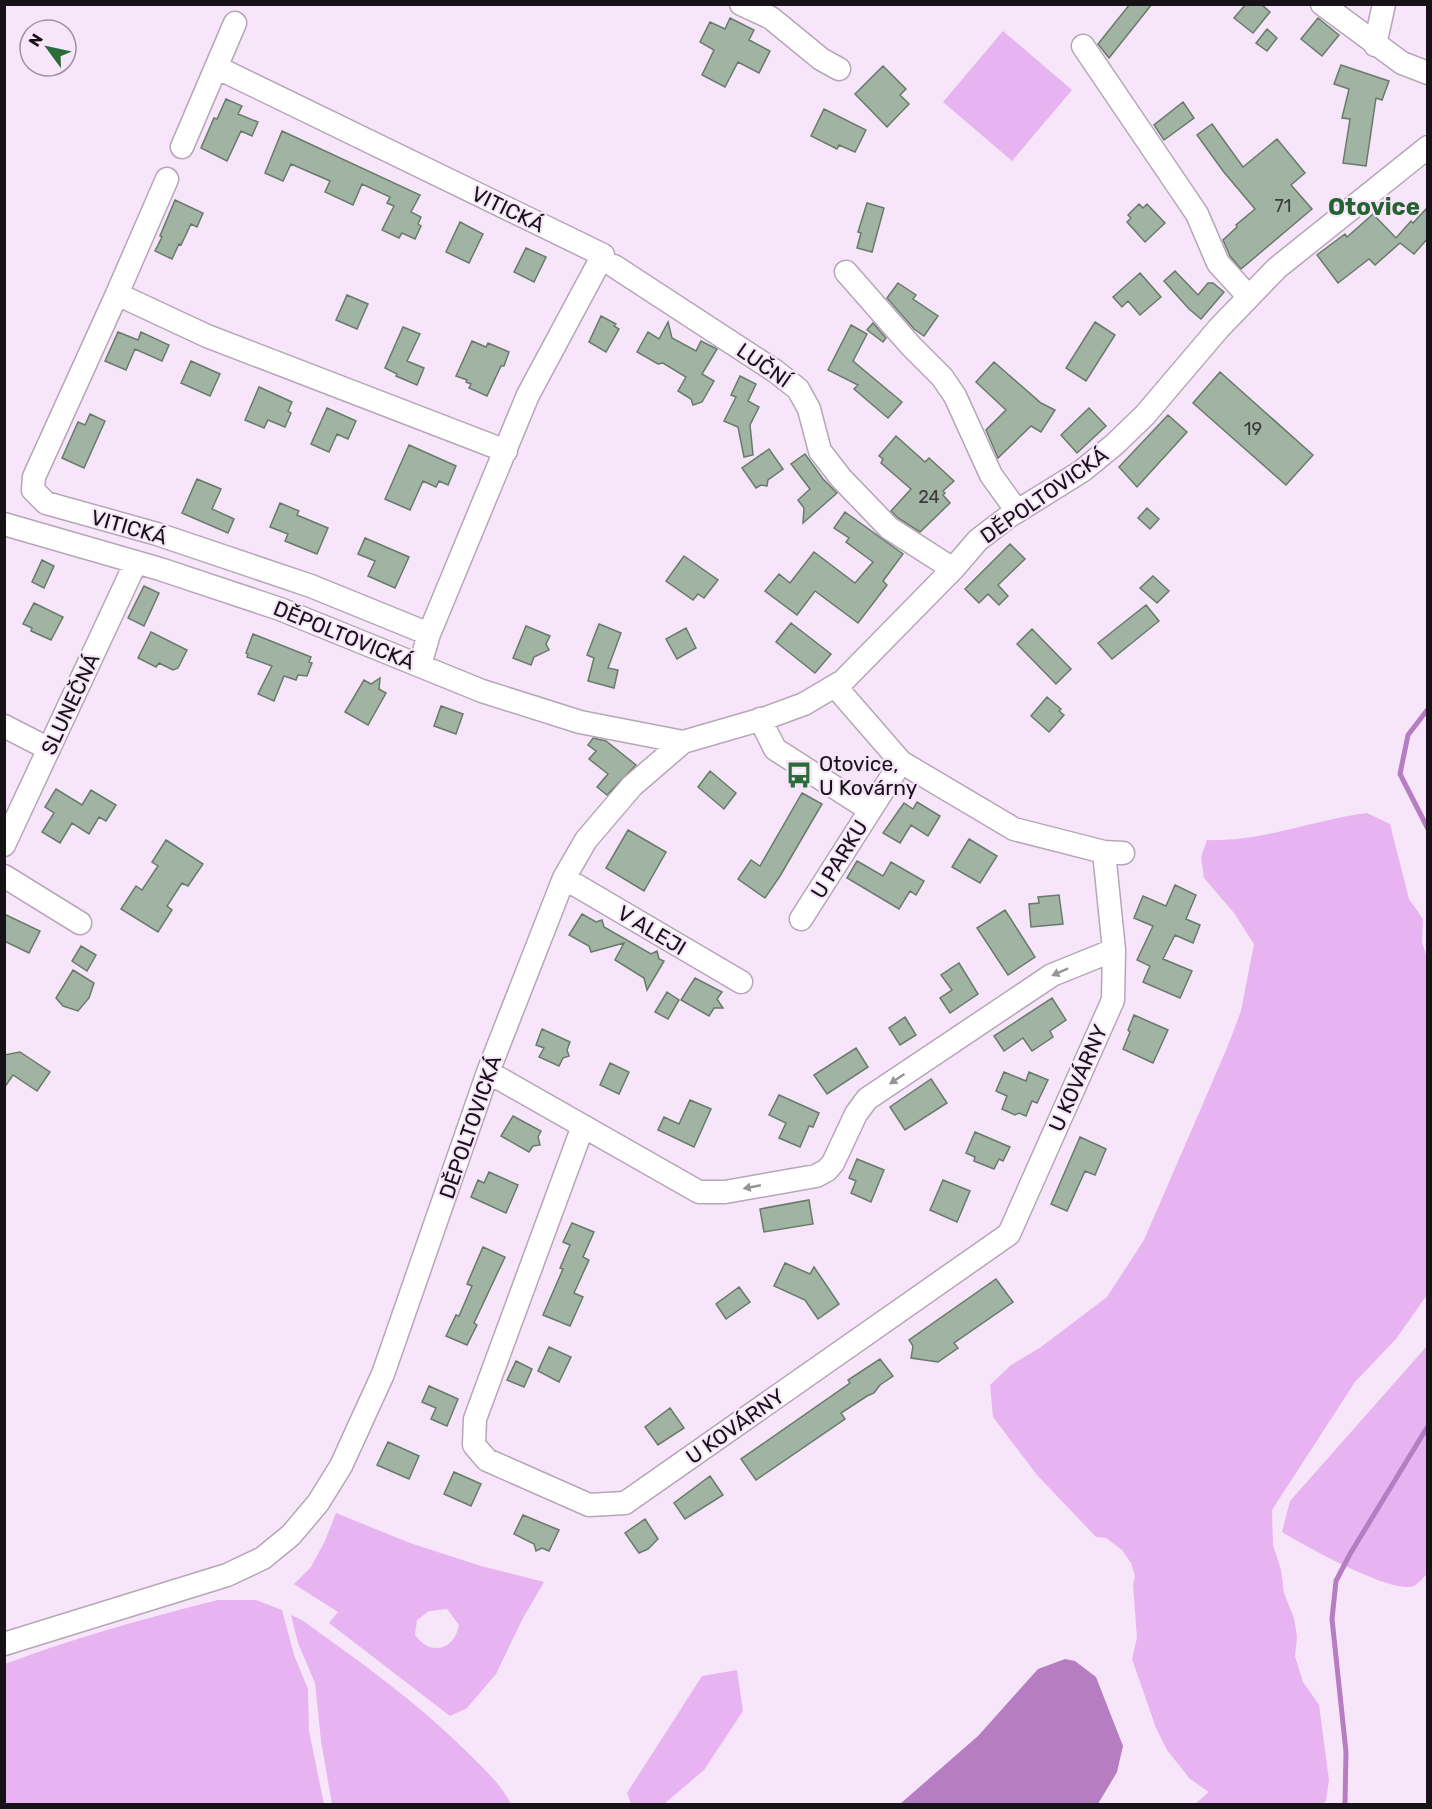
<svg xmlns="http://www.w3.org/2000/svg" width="1432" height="1809" font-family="Rubik,sans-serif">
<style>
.green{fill:#e7b4f1;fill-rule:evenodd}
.water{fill:#b77dc2}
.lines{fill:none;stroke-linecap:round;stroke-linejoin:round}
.stream{stroke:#b77dc2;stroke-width:5}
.building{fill:#a1b4a3;stroke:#687a6a;stroke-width:1.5}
.minor-casing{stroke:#b6a6b8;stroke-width:25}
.minor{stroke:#fff;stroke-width:22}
.oneway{fill:#979497}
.labels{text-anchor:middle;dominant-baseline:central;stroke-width:4.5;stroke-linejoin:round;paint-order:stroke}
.number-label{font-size:18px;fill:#3a3a3b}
.street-label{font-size:21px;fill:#171118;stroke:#f7e6fa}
.poi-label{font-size:21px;fill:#171118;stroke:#f7e6fa;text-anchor:start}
.quarter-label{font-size:24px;font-weight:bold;fill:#246232;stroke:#f7e6fa}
</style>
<rect width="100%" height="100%" fill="#f7e6fa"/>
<!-- green -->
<path class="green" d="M1003,31L1072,90L1012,161L943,102Z
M1367,813L1390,824L1409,899L1423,919L1422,942L1428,961L1427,1295L1396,1339L1355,1382L1272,1510L1273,1545L1281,1570L1284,1593L1294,1618L1297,1637L1295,1656L1303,1682L1319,1705L1329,1780L1326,1801L1322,1804H1195L1209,1792L1190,1779L1167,1750L1156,1728L1132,1659L1137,1638L1133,1585L1135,1576L1131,1563L1122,1550L1106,1538L1096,1537L1037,1475L993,1417L990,1385L1011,1365L1041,1347L1107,1297L1144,1240L1227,1048L1241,1011L1254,944L1234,913L1204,878L1201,857L1207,840C1262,842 1313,820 1367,813Z
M1427,1346V1574C1424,1577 1418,1584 1414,1586C1393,1595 1303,1545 1282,1532L1290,1501Z
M336,1513L410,1543L481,1566L544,1582L522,1620L496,1674L467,1708L450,1716L329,1623L338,1612L294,1584L311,1567L325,1541ZM447,1609L459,1625C454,1651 430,1656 415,1635L417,1620L429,1611Z
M218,1600H256L282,1610L294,1655L308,1689L309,1731L324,1804H5V1664C74,1638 146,1618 218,1600Z
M291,1615L302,1620C359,1661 417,1702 467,1752C483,1768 501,1784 511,1804H332L321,1741L315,1683L298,1643Z
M737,1670L743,1711L704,1770L664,1804H631L627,1793L702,1676Z"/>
<!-- water -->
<path class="water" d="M1065,1659L1075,1661L1096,1677L1123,1746L1117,1772L1098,1804H900L978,1736L1038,1669Z"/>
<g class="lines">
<!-- stream -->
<path class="stream" d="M1428,709L1408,735L1400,774L1428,829
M1345,1804L1346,1752L1332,1619L1336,1581L1350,1554L1428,1426"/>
</g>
<!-- building -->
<path class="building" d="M1130,4H1152L1109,58L1098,44Z
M1246,4H1261L1270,12L1253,33L1234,18Z
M730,18L754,30L749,40L770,51L759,73L738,62L725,87L702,75L714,50L700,42L710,22L725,29Z
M1318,18L1339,35L1322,56L1301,39Z
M1267,29L1277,38L1267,51L1256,43Z
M1341,65L1389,81L1382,100L1376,98L1366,166L1343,163L1350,119L1342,118L1349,89L1334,84Z
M883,66L906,89L900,95L909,104L887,127L855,94Z
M226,99L242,106L238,114L258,122L252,136L241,131L227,161L201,148L214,118L217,119Z
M1183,102L1194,118L1164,140L1154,125Z
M824,109L866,130L855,152L839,145L837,149L811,136Z
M1212,124L1243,167L1277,139L1305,173L1291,185L1312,209L1241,269L1230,256L1223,240L1237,227L1236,225L1255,209L1223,171L1197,135Z
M282,131L420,195L411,212L421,217L418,224L421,226L415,239L402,233L399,238L382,230L394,206L387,203L390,197L362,184L353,205L325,192L330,181L291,164L283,181L265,173Z
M175,200L203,213L197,227L191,224L181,245L179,244L172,259L155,251L162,237L160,236Z
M867,203L884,208L872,252L857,248L861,233L858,232Z
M1139,204L1143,208L1147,204L1165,223L1145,242L1127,222L1131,218L1128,215Z
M1428,207V238L1414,254L1400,243L1375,265L1369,259L1338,283L1317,255L1345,234L1347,237L1373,214L1396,238L1411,221L1413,223Z
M460,222L483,234L469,263L446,252Z
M526,248L546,257L534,282L514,272Z
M1175,271L1198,295L1208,283H1213L1224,292L1201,319L1189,309L1164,281Z
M1140,273L1161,297L1140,315L1128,301L1122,307L1113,297Z
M898,283L916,295L913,299L938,316L924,336L914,329L887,298Z
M347,295L368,304L357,329L336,320Z
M601,316L616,324L614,326L619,329L606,352L589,342Z
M668,322L672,338L696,351L701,341L717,349L702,374L714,381L702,402L693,405L691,399L678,391L686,377L663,363L658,364L637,352L648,332L659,339Z
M1095,322L1115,335L1086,381L1066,368Z
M873,323L886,338L883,342L867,330Z
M851,325L867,334L853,361L902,402L888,418L854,389L858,385L828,370Z
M403,327L420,334L407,361L424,368L417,385L396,376L397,374L385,368Z
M118,332L138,340L141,332L169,345L162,361L135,349L126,370L105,361Z
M472,341L486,347L488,343L509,352L504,366H501L487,396L469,388L471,384L466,382L467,380L456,376Z
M191,361L220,374L210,396L181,383Z
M994,362L1041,403L1055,410L1041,432L1031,426L998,458L986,430L1006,410L976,382Z
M1220,372L1313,455L1286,485L1193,403Z
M740,376L756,384L748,401L759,407L750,425L753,455L744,457L738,427L724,421L736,397L731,395Z
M259,387L292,402L288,411L291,413L285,427L268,420L264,428L245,420Z
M327,408L356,421L348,439L337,434L329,452L311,444Z
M1089,408L1106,426L1077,453L1061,435Z
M90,414L105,421L84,468L62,458L78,422L85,425Z
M1168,415L1187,432L1137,487L1119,467Z
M896,436L925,462L929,458L954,481L943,491L945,493L943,495L950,503L920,532L898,518L891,511L911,489L881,463L883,459L879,456Z
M409,445L456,466L448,485L439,481L436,487L423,481L410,510L385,499Z
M769,449L783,469L768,480L767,486L761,485L756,488L742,468Z
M805,454L823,479L837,493L803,523L804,508L798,500L810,489L791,464Z
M197,479L221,489L212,509L234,519L228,533L182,513Z
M280,503L299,511L297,515L328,528L317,554L285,541L288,534L270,527Z
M1147,508L1159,519L1150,529L1138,518Z
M845,512L903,554L883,581L887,585L858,623L815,591L797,615L765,591L779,574L790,583L814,552L855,583L873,562L846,542L849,538L834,528Z
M365,538L409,557L395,588L368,576L375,561L358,554Z
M1010,544L1025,559L998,585L1008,596L999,605L988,594L979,603L965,589Z
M684,556L718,580L704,598L698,594L693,600L666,581Z
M42,560L54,566L44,588L32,582Z
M1153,576L1169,591L1157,603L1140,588Z
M144,586L159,593L144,626L128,618Z
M34,603L63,617L51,640L31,631L32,628L23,624Z
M1146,605L1159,621L1112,659L1098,643Z
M791,623L831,654L815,673L776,642Z
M599,624L621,633L608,668L618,670L614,688L588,681L594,658L587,655Z
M526,626L550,636L546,644L549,650L534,657L531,665L513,658Z
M686,628L696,648L677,659L666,639Z
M1032,629L1071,669L1056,684L1017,644Z
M151,632L187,650L178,668L173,670L159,663L156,667L138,658Z
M253,634L311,657L309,662L312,663L307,676L298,675L296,680L284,676L274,701L258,694L272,666L247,657L248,654L246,653Z
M380,678L379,689L386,693L368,725L345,712L364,680L371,684Z
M1047,697L1061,709L1059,711L1064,715L1049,732L1031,716Z
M441,706L463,714L456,734L434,726Z
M593,738L606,741L636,765L607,795L597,787L608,774L589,759L596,751L588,745Z
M710,771L736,793L724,809L698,787Z
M56,789L82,805L91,790L116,805L106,821L99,817L89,834L72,823L60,843L42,832L54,813L45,807Z
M802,793L822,804L780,876L765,898L738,879L751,860L760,866Z
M917,802L940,816L928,836L911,825L900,843L883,833L904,803L913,809Z
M628,830L666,852L644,891L606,868Z
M969,839L997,856L980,883L952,867Z
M166,840L203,864L188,886L182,883L167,906L172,910L158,932L121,909L136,886L142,890L158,866L152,862Z
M857,861L883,876L891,862L924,881L916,895L910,891L899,909L847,878Z
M1175,885L1196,895L1186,919L1200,925L1193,943L1175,935L1163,959L1192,971L1180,998L1143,982L1150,966L1137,960L1153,926L1134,918L1143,896L1166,906Z
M1059,895L1063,924L1031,927L1029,904L1039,903L1038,897Z
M1005,910L1035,957L1008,975L977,928Z
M4,914L40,931L29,953L4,941Z
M582,914L596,922L602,920L604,927L651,954L657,951L659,959L664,961L647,990L644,978L615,960L624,943L591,952L589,946L569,935Z
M81,946L96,955L87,971L72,961Z
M959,963L978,994L950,1013L940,998L952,990L941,975Z
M73,970L94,983L89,998L78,1011L63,1006L56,998Z
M695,978L722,992L717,999L723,1008H714L709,1016L681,1000Z
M667,992L679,1000L668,1019L655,1012Z
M1052,998L1066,1020L1050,1031L1053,1037L1032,1051L1023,1038L1004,1051L994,1036Z
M1134,1015L1168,1030L1153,1063L1123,1049L1130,1032L1128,1030Z
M905,1017L916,1035L900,1045L889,1028Z
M542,1029L570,1042L567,1050L569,1056L563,1058L559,1066L539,1057L544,1048L536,1045Z
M856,1048L868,1067L827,1094L814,1075Z
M20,1052L50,1072L37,1091L13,1075L4,1088V1055Z
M610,1063L629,1072L619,1094L600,1085Z
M1004,1072L1026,1081L1029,1072L1048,1080L1037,1103L1032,1101L1026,1116L1019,1113L1015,1115L1002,1109L1007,1096L996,1091Z
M931,1079L947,1103L905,1130L890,1107Z
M779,1095L819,1113L813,1127L809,1126L800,1147L779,1138L786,1123L769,1115Z
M690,1100L711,1109L694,1147L658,1130L664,1117L679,1124Z
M513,1116L541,1131L538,1137L540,1145L533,1146L529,1152L501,1136Z
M975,1132L1010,1147L1003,1161L999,1159L994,1169L974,1161L975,1157L966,1153Z
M1080,1137L1106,1149L1095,1175L1085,1171L1067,1211L1051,1204Z
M857,1159L884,1170L871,1202L851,1193L856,1181L849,1178Z
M489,1172L518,1185L506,1213L471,1197L478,1180L484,1183Z
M943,1180L970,1191L957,1222L930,1210Z
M809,1200L813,1224L764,1232L760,1209Z
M572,1223L594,1232L583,1257L589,1260L574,1293L583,1297L570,1326L543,1315L563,1269L560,1268L570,1245L563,1242Z
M483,1247L505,1257L474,1323L477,1325L467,1345L446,1336L456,1315L459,1316L472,1286L467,1284Z
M785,1263L810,1274L814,1267L839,1304L818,1319L805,1300L774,1286Z
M996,1279L1013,1302L954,1343L958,1348L938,1362L911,1358L913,1346L909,1340Z
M739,1287L750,1302L726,1319L716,1304Z
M549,1347L571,1357L559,1382L538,1371Z
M880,1359L893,1376L880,1385L874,1393L867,1396L841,1413L845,1419L756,1480L741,1459L850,1383L848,1380Z
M516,1361L532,1369L524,1387L507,1380Z
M429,1386L458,1399L447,1426L431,1419L436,1408L422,1402Z
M670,1408L684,1428L658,1445L645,1427Z
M388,1442L419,1456L409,1479L377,1465Z
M454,1472L481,1484L471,1506L444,1494Z
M710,1476L723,1495L685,1519L674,1503Z
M523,1515L559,1530L549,1551L542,1548L536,1551L534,1544L514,1534Z
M645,1519L658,1539L648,1549L639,1553L625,1533Z"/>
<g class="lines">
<!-- minor casing -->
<g class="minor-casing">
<path id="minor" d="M741,4L771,18L821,59L839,69
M1322,4L1402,63L1428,73
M1375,45L1384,4
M1083,46L1197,214L1218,263L1249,297
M216,67L603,255L528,395L429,634L420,665
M182,147L235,23
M614,266L775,371L798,389L809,409L820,451L841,478L889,528L953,569
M846,272L911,346L942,377L955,396L991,475L1017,511
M117,294L167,179
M4,524L160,569L280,609L482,691L580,722L683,742
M429,634L311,586L157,534L46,503L33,490L34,477L117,294L207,336L506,451
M835,686L901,762L1014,829L1104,852L1123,853
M760,719L775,749L870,810
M4,726L49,749
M4,845L136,562
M4,876L80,923
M564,878L741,982
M801,919L901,762
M488,1072L699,1192H725L816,1176L827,1170L833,1163L856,1114L867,1099L1052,975L1114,950
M583,1126L475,1419L474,1445L487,1460L589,1505L625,1503L1009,1234L1113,1000L1114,950L1104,852
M4,1644L227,1575L263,1558L291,1535L318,1503L341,1466L383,1374L488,1072L564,878L586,840L632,786L683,742L766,718L804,704L843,681L953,569L978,540L1008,517L1082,471L1115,444L1145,415L1219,328L1277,268L1428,147"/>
</g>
<!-- minor -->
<use href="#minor" class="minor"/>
</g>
<!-- one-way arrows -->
<defs><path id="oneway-solid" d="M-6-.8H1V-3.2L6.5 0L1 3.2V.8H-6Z" transform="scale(1.5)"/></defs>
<g class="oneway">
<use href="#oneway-solid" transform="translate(1060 972) rotate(156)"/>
<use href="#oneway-solid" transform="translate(897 1079) rotate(146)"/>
<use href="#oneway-solid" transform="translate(752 1187) rotate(169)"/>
</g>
<!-- icons -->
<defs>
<g id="bus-bare" transform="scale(2.07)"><path d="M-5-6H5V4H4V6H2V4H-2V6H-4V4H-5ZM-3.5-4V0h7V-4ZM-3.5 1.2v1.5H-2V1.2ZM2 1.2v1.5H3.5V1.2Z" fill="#286c37" stroke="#f7e6fa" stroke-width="2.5" paint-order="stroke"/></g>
</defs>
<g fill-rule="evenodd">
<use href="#bus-bare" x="799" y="775"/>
</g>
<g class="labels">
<!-- number labels -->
<g class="number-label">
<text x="1283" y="206">71</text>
<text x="1253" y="429">19</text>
<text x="929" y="497">24</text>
</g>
<!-- street labels -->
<g class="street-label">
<text transform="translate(508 209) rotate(26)">VITICKÁ</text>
<text transform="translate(764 365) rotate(35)">LUČNÍ</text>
<text transform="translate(1044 495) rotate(-35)">DĚPOLTOVICKÁ</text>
<text transform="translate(129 527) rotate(16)">VITICKÁ</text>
<text transform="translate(344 635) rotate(22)">DĚPOLTOVICKÁ</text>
<text transform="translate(70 704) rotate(-65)">SLUNEČNÁ</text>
<text transform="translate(839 859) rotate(-58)">U PARKU</text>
<text transform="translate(652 930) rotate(31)">V ALEJI</text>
<text transform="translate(1078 1078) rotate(-66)">U KOVÁRNY</text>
<text transform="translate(470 1127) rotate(-71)">DĚPOLTOVICKÁ</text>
<text transform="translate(735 1426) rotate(-35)">U KOVÁRNY</text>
</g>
<!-- poi labels -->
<g class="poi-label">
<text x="819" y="763">Otovice,<tspan x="819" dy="24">U Kovárny</tspan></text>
</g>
<!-- quarter labels -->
<g class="quarter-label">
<text x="1374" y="207">Otovice</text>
</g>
</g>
<!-- border -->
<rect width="1432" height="1809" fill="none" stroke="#171118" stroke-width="12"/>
<!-- north arrow -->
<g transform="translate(48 48) rotate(303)"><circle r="28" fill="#f7e6fa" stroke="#9d91a0" stroke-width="1.5"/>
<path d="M0-4.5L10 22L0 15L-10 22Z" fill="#286c37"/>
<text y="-9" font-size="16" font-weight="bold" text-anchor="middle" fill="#171118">N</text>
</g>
</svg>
